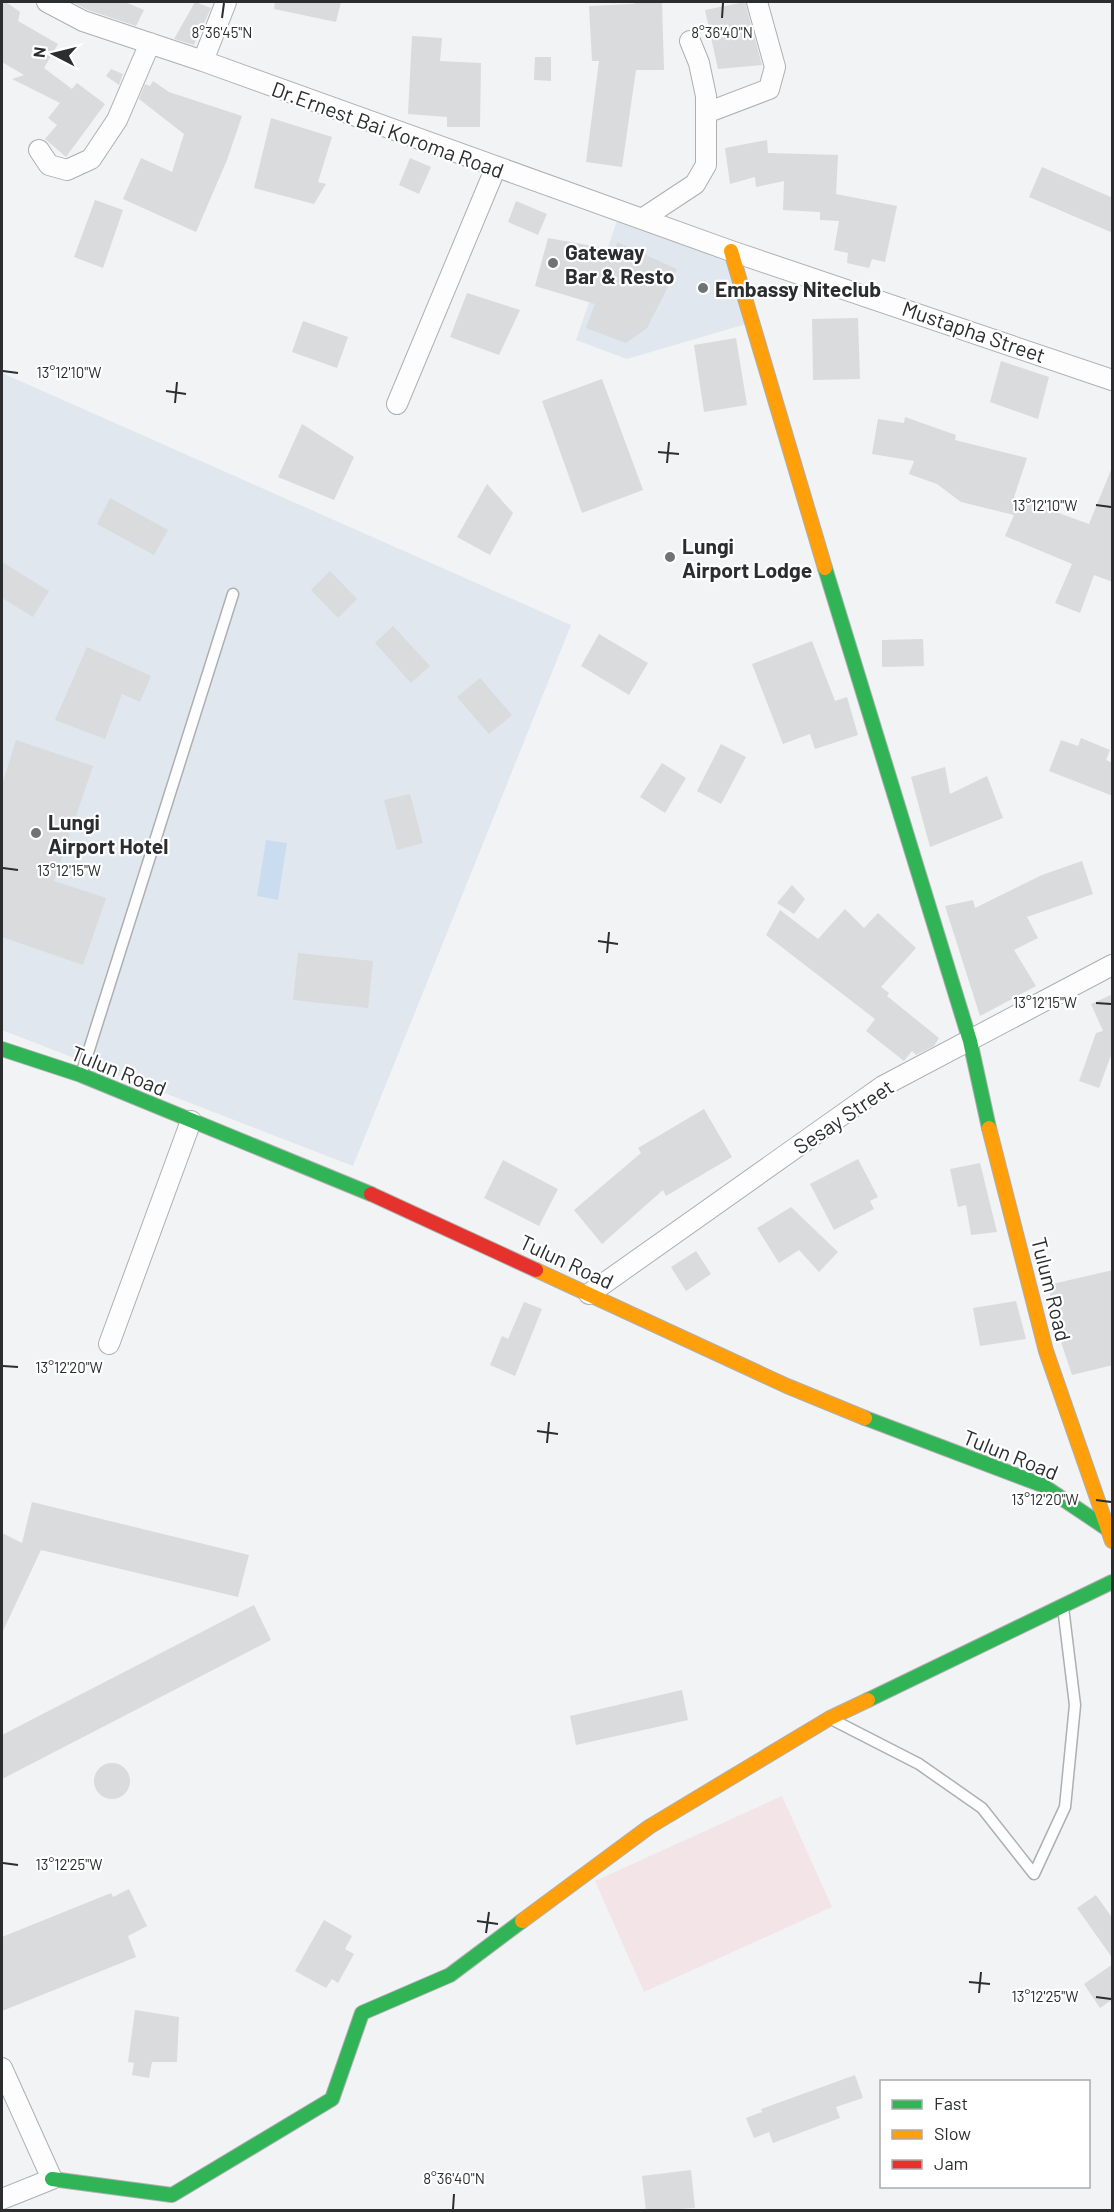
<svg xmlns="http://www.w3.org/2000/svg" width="1114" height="2212" font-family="Barlow,sans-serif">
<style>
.built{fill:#e1e7ee}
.green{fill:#f3e5e7}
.water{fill:#caddf0}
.building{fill:#d9dbdc}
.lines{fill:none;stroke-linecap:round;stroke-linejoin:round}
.lane-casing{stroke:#adafb1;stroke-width:13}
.street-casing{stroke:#adafb1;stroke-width:22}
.fast-casing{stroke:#adafb1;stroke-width:16}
.slow-casing{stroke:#adafb1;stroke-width:16}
.jam-casing{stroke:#adafb1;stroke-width:16}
.lane{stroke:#fdfdfe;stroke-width:10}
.street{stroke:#fdfdfe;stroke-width:20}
.fast{stroke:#30b455;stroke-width:14}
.slow{stroke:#ff9f0a;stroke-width:14}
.jam{stroke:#e5322d;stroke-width:14}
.ticks{fill:none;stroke:#2b2d2e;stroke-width:2}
.poi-dot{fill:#707274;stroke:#fff;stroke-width:2}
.labels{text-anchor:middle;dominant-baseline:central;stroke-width:4.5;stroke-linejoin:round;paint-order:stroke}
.street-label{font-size:21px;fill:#2b2d2e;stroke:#fff}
.poi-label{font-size:21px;font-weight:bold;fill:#2b2d2e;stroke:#fff;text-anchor:start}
.ticks-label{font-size:15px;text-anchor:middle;fill:#2b2d2e;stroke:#fff;stroke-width:4.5;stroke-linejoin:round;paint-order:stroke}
</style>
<rect width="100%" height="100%" fill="#f1f3f5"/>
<!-- built -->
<path class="built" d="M618,218L726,260L746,324L627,359L576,340Z
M2,373L571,625L353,1166L2,1030Z"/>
<!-- green -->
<path class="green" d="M782,1796L832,1907L644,1992L595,1881Z"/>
<!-- water -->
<path class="water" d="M266,840L287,843L278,900L257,896Z"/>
<!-- building -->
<path class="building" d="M2,2H6L20,12L18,21L58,44L44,68L72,89L77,83L105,104L66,157L45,139L57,125L48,118L60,103L12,79L24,75L2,62Z
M72,2H125L144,10L136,26L88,10Z
M195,2L211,8L194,45L174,39Z
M275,2H341L336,22L274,9Z
M634,2H662L664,70H636L622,167L586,162L599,61H592L589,6L634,4Z
M745,2L762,65L718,69L705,10Z
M412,36L442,38L440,61L481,63L480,127H447V117L408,114Z
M535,57H551V81L534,80Z
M111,69L123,74L119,85L106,76Z
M153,81L169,92L242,116L227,160L196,232L123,199L141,158L172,172L184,134L139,99L145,84L150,86Z
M271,118L332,137L318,182L326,184L314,204L254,188Z
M767,140L768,153L838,155L836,194L897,206L885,262L872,259L869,268L847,263L848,253L834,250L839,221L820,220V212L783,210L784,181L756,187L755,177L730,184L725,148Z
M410,158L431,167L419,194L399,185Z
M1042,167L1113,198V233L1029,197Z
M95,200L123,210L103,268L74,257Z
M516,201L547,214L538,235L508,222Z
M548,238L615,250L617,242L677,269L647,328L626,343L586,328L595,304L535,286Z
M467,293L520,310L499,355L450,337Z
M858,318L860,379L813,380L812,319Z
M303,321L348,337L337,368L292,352Z
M736,338L747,405L704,412L694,345Z
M1001,361L1049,377L1038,419L990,402Z
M602,379L643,490L582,513L542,401Z
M905,417L956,435L955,440L1027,458L1014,497L1089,524L1113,465V582L1094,575L1080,613L1055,603L1072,564L1005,536L1014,515L961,502L937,484L909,474L914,461L872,454L878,419L904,423Z
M302,424L354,457L334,500L278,477Z
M487,484L513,513L490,555L457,537Z
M110,498L168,530L154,555L97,524Z
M2,562L49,591L33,617L2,598Z
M330,571L357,599L338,618L311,590Z
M393,626L430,666L411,683L375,643Z
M599,634L648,663L629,695L581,666Z
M923,639L924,666L882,667V640Z
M812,641L835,701L847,697L858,735L815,749L810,734L783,744L752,664Z
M87,647L151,676L140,702L122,694L105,739L55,720Z
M480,678L512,715L489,734L457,697Z
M1081,738L1110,750L1106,760L1113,763V796L1049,771L1061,740L1078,746Z
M16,740L93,766L54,881L106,898L83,965L2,937V785Z
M721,744L746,757L721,804L697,791Z
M662,763L686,778L665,813L640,797Z
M945,767L950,794L987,776L1003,818L930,847L911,777Z
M410,794L423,843L397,850L384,800Z
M1082,861L1093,894L1027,917L1038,938L1014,950L1036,986L980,1016L945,906L973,900L975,908L1042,875Z
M792,885L805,899L794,914L777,903Z
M845,909L864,928L878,913L916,948L881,987L889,993L887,996L939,1038L934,1046L916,1055L912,1051L904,1061L866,1031L875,1019L766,935L780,910L818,939Z
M298,953L373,961L368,1008L293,1000Z
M1113,994V1050L1099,1088L1079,1081L1096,1033L1103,1031L1091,1004Z
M704,1109L732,1157L666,1196L663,1190L602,1244L574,1210L641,1153L638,1148Z
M858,1159L878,1197L870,1201L874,1209L834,1230L810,1184Z
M503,1160L558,1189L539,1226L484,1198Z
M980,1163L997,1232L971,1235L966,1205L958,1207L950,1169Z
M791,1207L838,1252L819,1272L799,1250L779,1263L757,1228Z
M696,1251L711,1274L686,1291L671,1267Z
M1113,1270V1365L1072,1375L1058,1333L1048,1285Z
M1016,1301L1026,1339L980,1346L973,1308Z
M524,1302L542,1309L515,1376L490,1365L502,1336L508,1339Z
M32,1502L249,1555L238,1597L41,1550L2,1633V1533L22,1543Z
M254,1605L271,1640L2,1779V1735Z
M682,1690L688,1720L576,1745L570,1716Z
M94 1781a18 18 0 1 1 36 0a18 18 0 1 1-36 0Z
M129,1889L147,1926L128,1936L136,1957L2,2011V1937L111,1893L113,1897Z
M1096,1895L1113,1919V1959L1077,1908Z
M324,1920L352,1936L345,1949L354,1954L338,1983L332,1979L326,1988L295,1971Z
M1113,1964V1999L1100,2008L1084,1984Z
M135,2010L179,2017L177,2062H152L149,2078L132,2075L134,2063L128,2062Z
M855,2075L863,2098L836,2107L840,2118L773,2143L769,2132L754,2138L746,2118L762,2112L761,2109Z
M691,2170L695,2208L646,2211L642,2176Z"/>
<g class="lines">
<!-- lane casing -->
<g class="lane-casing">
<path id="lane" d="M81,1075L233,594
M835,1721L919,1764L982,1808L1034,1874L1065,1807L1075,1705L1063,1607"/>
</g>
<!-- street casing -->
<g class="street-casing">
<path id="street" d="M47,2L83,21L203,61L731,251L1112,380
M203,61L226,2
M706,113L769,89L775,67L757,2
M39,150L49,165L67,170L91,159L117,120L150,43
M642,219L695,184L706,165V96L699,63L690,41
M397,404L496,167
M589,1294L883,1086L1112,965
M109,1344L191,1121
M2,2068L52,2179L2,2199"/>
</g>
<!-- fast casing -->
<g class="fast-casing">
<path id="fast" d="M825,568L970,1041L989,1128
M2,1049L81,1075L371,1194
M865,1418L1042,1485L1106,1528
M868,1700L1112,1582
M52,2179L172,2195L332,2099L362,2013L450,1975L522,1921"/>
</g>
<!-- slow casing -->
<g class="slow-casing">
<path id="slow" d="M731,251L825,568
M989,1128L1046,1351L1112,1541
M536,1270L787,1386L865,1418
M522,1921L649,1827L830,1718L868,1700"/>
</g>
<!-- jam casing -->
<g class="jam-casing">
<path id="jam" d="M371,1194L536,1270"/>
</g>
<!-- lane -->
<use href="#lane" class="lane"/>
<!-- street -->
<use href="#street" class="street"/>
<!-- fast -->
<use href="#fast" class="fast"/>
<!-- slow -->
<use href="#slow" class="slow"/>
<!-- jam -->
<use href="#jam" class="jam"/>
</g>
<!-- ticks -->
<path class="ticks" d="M222,18L224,3M722,18L723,3M3,371L18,373M166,391L186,394M175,403L177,382M658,452L679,454M667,463L669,442M1096,505L1111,507M3,868L18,870M598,941L618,944M607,953L609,932M1096,1003L1111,1004M3,1366L18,1367M537,1431L558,1434M547,1443L549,1422M1096,1500L1111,1502M3,1863L18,1865M477,1921L498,1924M486,1933L489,1912M969,1982L990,1984M979,1993L981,1972M1096,1997L1111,1999M453,2209L454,2194"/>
<!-- markers -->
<g class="poi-dot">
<circle cx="553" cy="263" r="6"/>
<circle cx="703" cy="288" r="6"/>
<circle cx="670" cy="557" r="6"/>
<circle cx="36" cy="833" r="6"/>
</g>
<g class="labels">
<!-- street labels -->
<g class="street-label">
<text transform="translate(388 129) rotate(20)">Dr.Ernest Bai Koroma Road</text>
<text transform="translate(974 331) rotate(19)">Mustapha Street</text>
<text transform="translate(119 1070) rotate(22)">Tulun Road</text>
<text transform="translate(843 1116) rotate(-34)">Sesay Street</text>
<text transform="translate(567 1261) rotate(25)">Tulun Road</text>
<text transform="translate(1052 1289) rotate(76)">Tulum Road</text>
<text transform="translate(1011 1454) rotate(22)">Tulun Road</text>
</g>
<!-- poi labels -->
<g class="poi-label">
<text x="565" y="251">Gateway<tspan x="565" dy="24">Bar &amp; Resto</tspan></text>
<text x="715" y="288">Embassy Niteclub</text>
<text x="682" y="545">Lungi<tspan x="682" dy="24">Airport Lodge</tspan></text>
<text x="48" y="821">Lungi<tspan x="48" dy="24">Airport Hotel</tspan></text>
</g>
</g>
<g class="ticks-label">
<text x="222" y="38">8°36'45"N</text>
<text x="722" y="38">8°36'40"N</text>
<text x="69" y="378">13°12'10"W</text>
<text x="1045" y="511">13°12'10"W</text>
<text x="69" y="876">13°12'15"W</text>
<text x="1045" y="1008">13°12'15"W</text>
<text x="69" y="1373">13°12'20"W</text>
<text x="1045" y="1505">13°12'20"W</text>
<text x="69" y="1870">13°12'25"W</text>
<text x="1045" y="2002">13°12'25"W</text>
<text x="454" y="2184">8°36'40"N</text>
</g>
<!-- border -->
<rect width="1114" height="2212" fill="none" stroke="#2b2d2e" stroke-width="6"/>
<!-- legend -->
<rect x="880" y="2080" width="210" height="108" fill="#ffffff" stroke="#aaabab" stroke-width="1.5"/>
<rect x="892" y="2100" width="30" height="9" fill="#30b455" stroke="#aaabab" stroke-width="1.5"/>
<text x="934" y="2110" font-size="18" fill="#2b2d2e">Fast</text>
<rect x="892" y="2130" width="30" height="9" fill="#ff9f0a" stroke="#aaabab" stroke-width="1.5"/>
<text x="934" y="2140" font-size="18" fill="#2b2d2e">Slow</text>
<rect x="892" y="2160" width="30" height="9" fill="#e5322d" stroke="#aaabab" stroke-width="1.5"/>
<text x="934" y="2170" font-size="18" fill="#2b2d2e">Jam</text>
<!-- north arrow -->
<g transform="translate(54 54) rotate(277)" stroke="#ffffff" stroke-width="4.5" paint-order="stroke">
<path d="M0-4.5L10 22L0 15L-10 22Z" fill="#2b2d2e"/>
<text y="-9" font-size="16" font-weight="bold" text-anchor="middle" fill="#2b2d2e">N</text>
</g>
</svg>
